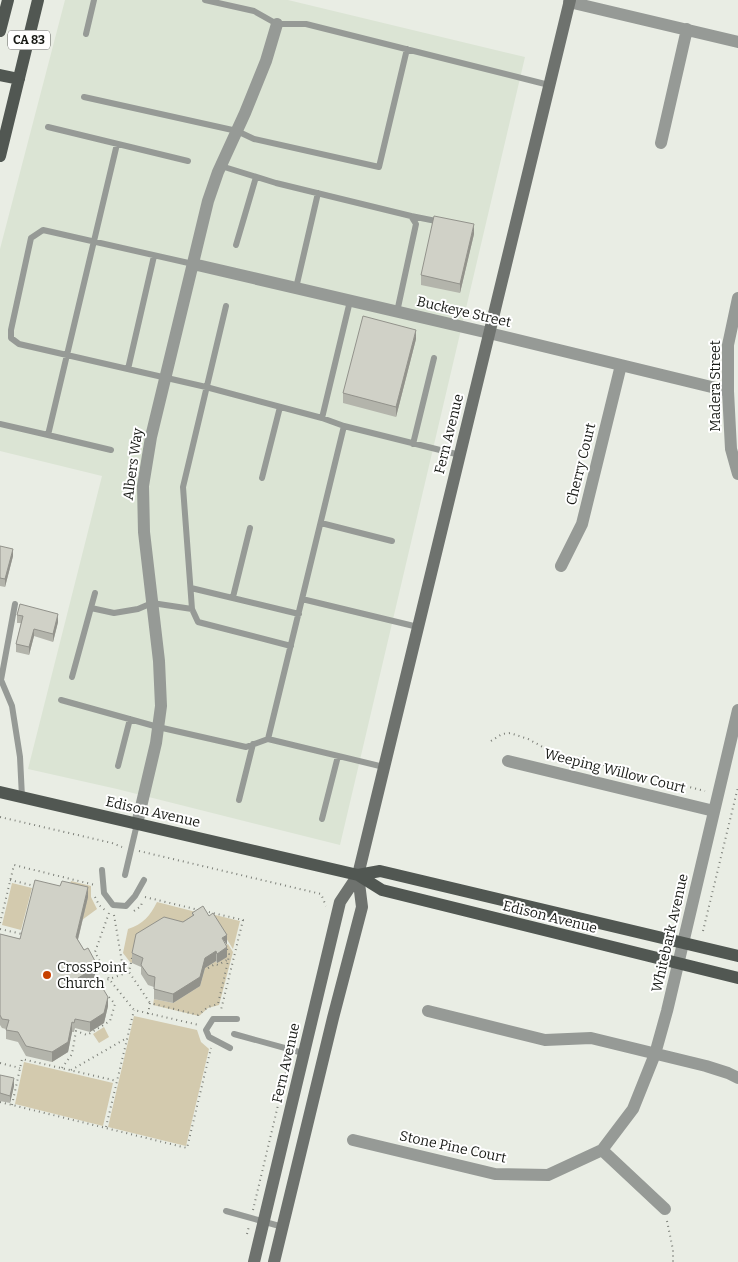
<svg xmlns="http://www.w3.org/2000/svg" width="738" height="1262" font-family="Bitter,serif">
<style>
.built{fill:#dbe4d4}
.green{fill:#d3caae}
.lines{fill:none;stroke-linecap:round;stroke-linejoin:round}
.path{stroke:#7c7f78;stroke-width:2;stroke-dasharray:1 4;stroke-linecap:butt}
.lane{stroke:#969a96;stroke-width:6}
.street{stroke:#969a96;stroke-width:12}
.secondary{stroke:#6e726e;stroke-width:12}
.primary{stroke:#515752;stroke-width:12}
.wall{fill:#b3b4ab}
.shaded-wall{fill:#92928b}
.building{fill:#d0d1c7;stroke:#92928b}
.poi-dot{fill:#c74100;stroke:#fff;stroke-width:2}
.labels{text-anchor:middle;dominant-baseline:central;stroke-width:4;stroke-linejoin:round;paint-order:stroke}
.shield{fill:#fff;stroke:#5d5e5b;stroke-width:1}
.shield-label{font-size:12px;font-weight:bold;fill:#171915}
.street-label{font-size:14px;fill:#171915;stroke:#fff}
.poi-label{font-size:14px;fill:#171915;stroke:#fff;text-anchor:start}
</style>
<rect width="100%" height="100%" fill="#e9ede4"/>
<!-- built -->
<path class="built" d="M65,0H288L525,57L340,845L117,789L28,769L102,476L0,451V249Z"/>
<!-- green -->
<path class="green" d="M71,881L91,886V897L97,909L82,920L68,892Z
M12,883L32,888L21,930L2,925Z
M157,902L196,912V916L136,944L132,963L130,962L123,953L128,929C143,924 150,916 157,902Z
M211,914L240,921L233,949Z
M228,944L233,952L219,1005L208,1008L199,1016L153,1005L154,999L173,1003L200,986L205,968L216,961L217,963L222,948Z
M134,1016L197,1030L201,1042L209,1049L186,1146L108,1127Z
M104,1027L109,1037L99,1043L93,1034Z
M24,1062L113,1083L103,1126L15,1104Z"/>
<g class="lines">
<!-- path -->
<path class="path" d="M491,741L502,734L510,733L528,739L552,752L705,791
M0,817L112,843L122,847
M139,851L321,894L326,906
M10,880L35,886
M95,897L99,905L106,911
M145,897L199,910
M134,911L141,906L142,902
M204,911L243,920L221,1010
M109,913L95,952L109,979L134,1010L199,1025
M114,915L124,974
M0,923L14,865L95,885
M0,929L22,934
M703,931L738,787
M227,949L229,954L228,961
M132,958L129,972L150,1003
M98,983L129,972
M148,1014L150,1003L198,1015L208,1007L218,1004L228,961L227,960L218,965L215,964L205,970
M293,1042L297,1027
M0,1063L20,1068
M62,1068L72,1054L76,1031L87,1035L110,1021L115,1004L107,995
M71,1070L127,1038
M0,1102L187,1148L211,1048
M12,1105L22,1059L117,1081
M106,1127L134,1010
M253,1210L289,1059
M667,1221L673,1250V1262
M247,1234L249,1226"/>
<!-- lane -->
<path class="lane" d="M205,0L254,11L277,24H306L549,85
M86,34L94,0
M84,97L237,131L254,139L379,167L407,49
M48,127L188,161
M221,166L276,183L411,216L416,224L397,312
M411,216L441,222
M236,245L256,177
M193,264L43,230L31,238L11,330V338L19,344L206,387L322,418
M296,288L318,193
M226,306L183,487L192,609L198,622L291,646
M128,369L154,256
M0,424L48,435
M344,426L460,455
M413,444L434,358
M111,450L48,435L117,144
M262,478L280,407
M321,523L392,541
M191,588L299,614
M233,597L250,528
M302,599L344,426L322,418L350,301
M15,604L1,680L12,706L20,757L22,797
M91,608L114,613L138,609L152,603L192,609
M72,677L95,593
M61,700L158,727L246,747L268,739
M118,766L130,719
M384,767L268,739L302,599L418,627
M239,800L253,744
M322,819L338,756
M102,870L104,893L113,905L126,906L135,896L144,880
M125,875L137,824
M234,1034L303,1053
M230,1048L209,1037L206,1030L213,1019H237
M226,1211L283,1227"/>
<!-- street -->
<path class="street" d="M569,2L738,42
M661,143L687,29
M193,264L489,333L728,391
M738,298L728,345V391L731,449L738,474
M561,566L582,524L621,365
M508,761L714,811
M137,824L156,743L161,706L159,661L144,532L143,486L151,437L208,201L218,172L245,113L266,61L277,24
M428,1011L545,1040L591,1038L706,1066L728,1073L738,1078
M353,1140L495,1174L548,1175L602,1150L633,1109L655,1054L667,1011L738,710
M602,1150L665,1209"/>
<!-- secondary -->
<path class="secondary" d="M254,1262L340,902L358,875L570,0
M274,1262L333,1018L362,907L358,875"/>
<!-- primary -->
<path class="primary" d="M0,31L8,0
M0,75L19,79
M0,156L38,0
M0,792L358,875L382,890L738,978
M358,875L380,871L738,956"/>
</g>
<!-- wall -->
<path class="wall" d="M474,234L460,293L421,285V275Z
M416,339L396,417L343,403V393Z
M0,546L13,556L5,587L0,586Z
M17,615L58,622L53,642L34,636L29,655L16,652V644L21,623H17Z
M88,897L78,940L84,950L95,961V977L90,980L108,1006L104,1023L90,1032L75,1028L74,1032H72L68,1052L52,1062L26,1056L18,1042L6,1039V1029L2,1028L0,1025V934L20,939Z
M192,913L226,945L227,957L217,963L216,961L205,968L200,986L173,1003L154,999V987L148,985L141,974V967L132,963V953L192,916Z
M0,1075L14,1086L10,1103L0,1101Z"/>
<!-- shaded-wall -->
<path class="shaded-wall" d="M474,224V234L460,293V284Z
M416,330V339L396,417V407Z
M13,549V556L5,587V579Z
M58,614V622L53,642V634Z
M34,629V636L29,655V647Z
M88,887V897L76,947V937Z
M227,935V945L222,938Z
M227,947V957L217,963V954Z
M216,951V961L205,968L200,986L173,1003V994L205,958Z
M95,961V977L78,988V978L92,963Z
M108,997V1006L104,1023L90,1032V1022Z
M72,1022V1032L68,1052L52,1062V1052Z
M14,1078V1086L10,1103V1096Z"/>
<!-- building -->
<path class="building" d="M434,216L474,224L460,284L421,275Z
M363,316L416,330L396,407L343,393Z
M0,546L13,549L5,579L0,578Z
M20,604L58,614L53,634L34,629L29,647L16,644L23,616L17,615Z
M35,880L60,886L62,881L88,887L76,937L84,950L88,948L95,961L92,963L95,968L78,978L99,982L108,997L104,1013L90,1022L75,1019L74,1023L72,1022L68,1042L52,1052L26,1046L18,1032L6,1030L9,1020L2,1019L0,1015V934L20,939Z
M203,906L209,916L213,913L227,935L222,938L227,947L217,954L216,951L205,958L200,977L173,994L154,989L155,977L148,975L141,965L143,958L132,953L136,934L164,917L183,922L194,915L192,913Z
M0,1075L14,1078L10,1096L0,1093Z"/>
<!-- markers -->
<circle class="poi-dot" cx="47" cy="975" r="5"/>
<g class="labels">
<!-- shield labels -->
<rect class="shield" x="8" y="30.5" width="42" height="19" rx="4"/>
<g class="shield-label">
<text x="29" y="40">CA 83</text>
</g>
<!-- street labels -->
<g class="street-label">
<text transform="translate(464 312) rotate(13)">Buckeye Street</text>
<text transform="translate(715 386) rotate(-90)">Madera Street</text>
<text transform="translate(449 434) rotate(-76)">Fern Avenue</text>
<text transform="translate(133 464) rotate(-82)">Albers Way</text>
<text transform="translate(581 464) rotate(-76)">Cherry Court</text>
<text transform="translate(615 771) rotate(14)">Weeping Willow Court</text>
<text transform="translate(153 812) rotate(13)">Edison Avenue</text>
<text transform="translate(550 917) rotate(14)">Edison Avenue</text>
<text transform="translate(670 933) rotate(-77)">Whitebark Avenue</text>
<text transform="translate(286 1063) rotate(-77)">Fern Avenue</text>
<text transform="translate(453 1147) rotate(12)">Stone Pine Court</text>
</g>
<!-- poi labels -->
<g class="poi-label">
<text x="57" y="967">CrossPoint<tspan x="57" dy="16">Church</tspan></text>
</g>
</g>
</svg>
